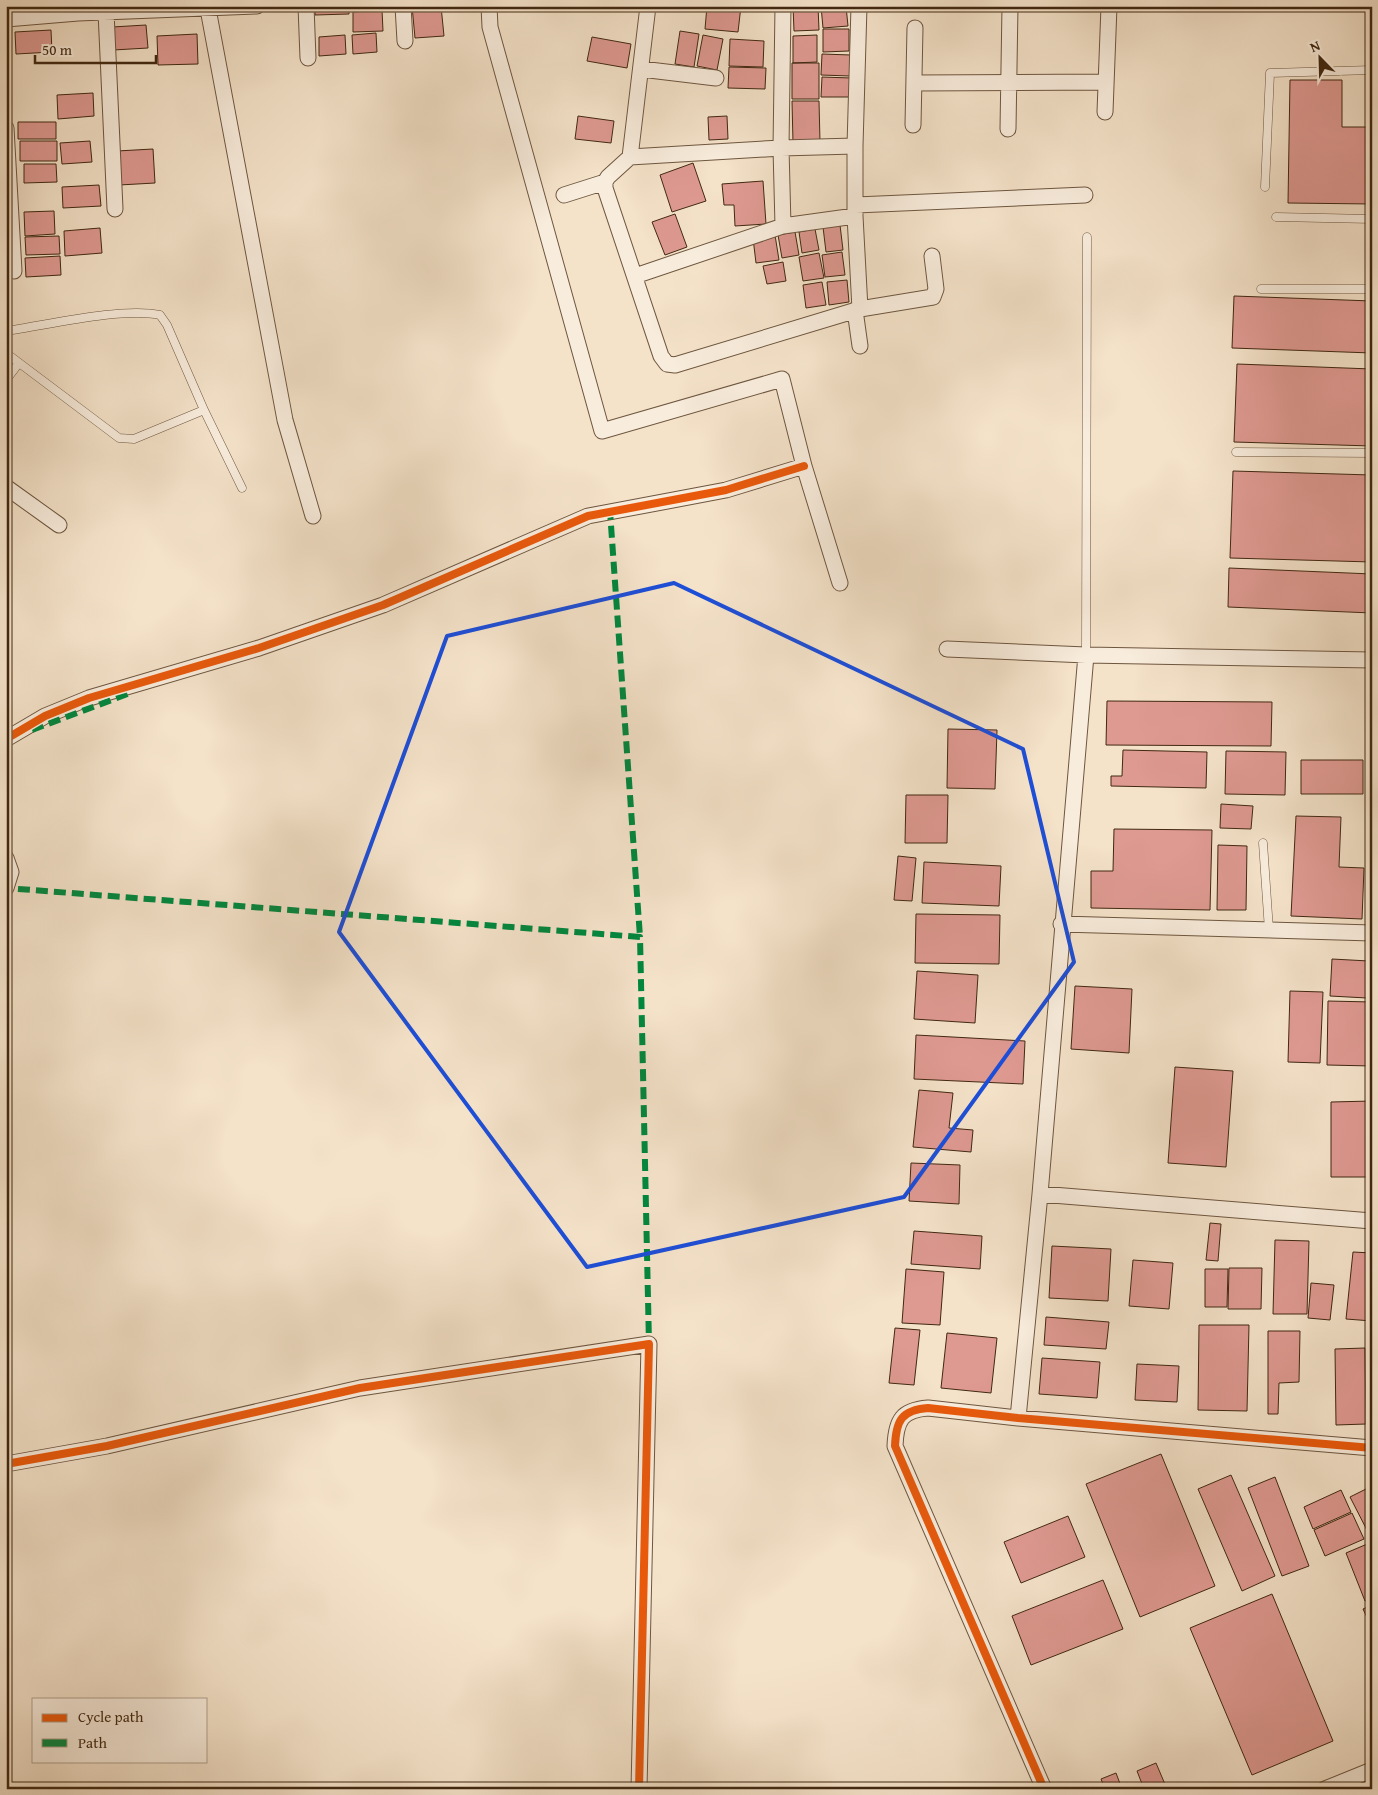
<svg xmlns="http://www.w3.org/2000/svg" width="1378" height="1795" font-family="'Gentium Book Plus',serif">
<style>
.building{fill:#de9991;stroke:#412811}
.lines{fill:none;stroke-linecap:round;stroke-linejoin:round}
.service-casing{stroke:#6e563f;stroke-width:9}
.minor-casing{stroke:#6e563f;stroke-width:17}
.service{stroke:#f8ecdc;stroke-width:8}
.minor{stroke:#f8ecdc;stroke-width:15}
.quiet{stroke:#00873e;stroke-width:6;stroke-dasharray:12 6;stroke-linecap:butt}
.cycleway-casing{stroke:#f8ecdc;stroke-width:11}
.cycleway{stroke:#e8590c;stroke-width:8}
.marked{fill:none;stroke:#1d4ed8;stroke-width:4;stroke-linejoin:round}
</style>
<rect width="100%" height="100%" fill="#f4e2c9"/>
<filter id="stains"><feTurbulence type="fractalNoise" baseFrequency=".004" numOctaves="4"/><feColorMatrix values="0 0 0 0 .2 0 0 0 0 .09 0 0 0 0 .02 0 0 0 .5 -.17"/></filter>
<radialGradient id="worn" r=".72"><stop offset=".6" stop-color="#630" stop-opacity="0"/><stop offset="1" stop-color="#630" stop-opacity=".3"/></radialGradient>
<!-- building -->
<path class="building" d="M27,6H45L28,9Z
M315,6H349V14L315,15Z
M412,6H441L444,36L415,38Z
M707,6H741L738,32L705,29Z
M793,6H818L819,30L794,31Z
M821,6H846L848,26L823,28Z
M382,10L383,31L353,32V12Z
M146,25L148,48L113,50L112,27Z
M823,29H849V51L823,52Z
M51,30L52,52L16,54L15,32Z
M680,31L699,34L694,67L675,64Z
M376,33L377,52L353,54L352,35Z
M197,34L198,64L158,65L157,36Z
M345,35L346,54L319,56V37Z
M703,35L723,39L717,70L697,66Z
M817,35V62L793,63V36Z
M592,37L631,44L627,68L587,61Z
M730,39L764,41L763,67L729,66Z
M822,54L851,55L850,76L821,75Z
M792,63H819V99H792Z
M729,67L766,68L765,89L728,88Z
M822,77L851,78L850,97H821Z
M1290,80H1342V127H1372V204L1288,203Z
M93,93L94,116L58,119L57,95Z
M792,101H819L820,142L793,143Z
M578,116L614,121L611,143L575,139Z
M727,116L728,139L709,140L708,117Z
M18,122H56V139H18Z
M20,141H57V161H20Z
M90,141L92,162L62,164L60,143Z
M153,149L155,183L119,185L117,151Z
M693,163L706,201L672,212L660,175Z
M24,164H56L57,182L24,183Z
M763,181L766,224L735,226L734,205H724L722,184Z
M99,185L101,206L63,208L62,187Z
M54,211L55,234L25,236L24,212Z
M675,214L687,247L665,255L652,222Z
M840,225L843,250L826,252L823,227Z
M100,228L102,253L65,256L64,231Z
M815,229L819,250L802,253L799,232Z
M795,232L799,255L782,258L778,235Z
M775,235L779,260L756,263L753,238Z
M59,236L60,254L26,255L25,237Z
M842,252L845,275L825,277L822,255Z
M819,253L824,278L803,281L799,257Z
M60,256L61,275L26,277L25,258Z
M783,262L786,281L767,284L763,266Z
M847,280L849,302L829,305L827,282Z
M822,282L826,305L806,308L803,285Z
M1234,296L1372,301V353L1232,348Z
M1237,364L1372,369V446L1234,442Z
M1233,471L1372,475V562L1230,558Z
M1229,568L1372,574V613L1228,607Z
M1107,701L1272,702L1271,746L1106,745Z
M948,729L997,730L995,789L947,788Z
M1123,750L1207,752L1206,788L1111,786V776H1122Z
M1226,751L1286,752L1285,795L1225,794Z
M1301,760H1363V794H1301Z
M906,795H948L947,843H905Z
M1221,804L1253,806L1251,829L1220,828Z
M1296,816L1341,817L1339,867L1364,868L1362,919L1291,916Z
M1114,829L1212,830L1210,910L1091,908V871H1113Z
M1218,845L1247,846L1246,910H1217Z
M898,856L916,858L912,901L894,900Z
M924,862L1001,866L999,906L922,903Z
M916,914L1000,915L999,964L915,963Z
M1332,959L1369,961L1367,998L1330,996Z
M917,971L978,975L975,1023L914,1019Z
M1075,986L1132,989L1129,1053L1071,1049Z
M1290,991L1323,992L1320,1063L1288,1062Z
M1328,1001L1372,1002V1066L1327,1065Z
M916,1035L1025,1041L1023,1084L914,1079Z
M1175,1067L1233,1071L1226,1167L1168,1163Z
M919,1090L953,1093L949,1128L973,1130L971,1152L913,1147Z
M1372,1101V1177H1331V1102Z
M911,1163L960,1165L959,1204L909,1201Z
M1210,1223L1221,1224L1218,1261L1206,1260Z
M914,1231L982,1236L980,1269L911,1264Z
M1275,1240L1309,1241L1307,1314H1273Z
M1052,1246L1111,1249L1108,1301L1049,1298Z
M1353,1252L1372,1253V1321L1346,1319Z
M1133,1260L1173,1263L1169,1309L1129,1306Z
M1229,1268H1262L1261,1309H1228Z
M906,1269L944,1272L940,1325L902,1323Z
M1205,1269H1228L1227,1307H1205Z
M1311,1283L1334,1285L1330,1320L1308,1318Z
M1046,1317L1109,1322L1106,1349L1044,1345Z
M1199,1325H1249L1247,1411L1198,1410Z
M895,1328L920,1330L914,1385L889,1383Z
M1268,1331H1300L1299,1382L1279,1383L1278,1414H1268Z
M947,1333L997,1338L991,1393L941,1388Z
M1365,1348L1366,1424L1336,1425L1335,1349Z
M1042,1358L1100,1362L1097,1398L1039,1394Z
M1137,1364L1179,1366L1177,1402L1135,1400Z
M1161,1454L1215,1586L1140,1617L1086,1484Z
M1231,1475L1275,1576L1242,1591L1198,1489Z
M1275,1477L1309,1566L1282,1576L1248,1488Z
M1372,1486V1535L1370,1536L1350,1497Z
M1341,1490L1351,1512L1313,1529L1304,1507Z
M1352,1513L1364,1539L1325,1556L1314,1530Z
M1068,1516L1085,1557L1021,1583L1004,1542Z
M1372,1542V1599L1365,1601L1346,1553Z
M1103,1580L1123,1629L1031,1665L1012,1616Z
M1272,1594L1333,1741L1252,1775L1190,1628Z
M1372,1605V1628L1363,1609Z
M1156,1763L1167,1789H1144L1137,1771Z
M1116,1773L1122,1789H1105L1101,1779Z"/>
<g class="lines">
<!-- service casing -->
<g class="service-casing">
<path id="service" d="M1265,187L1270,73L1372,70
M1276,217L1372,219
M1261,289H1372
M6,331C48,325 121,307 160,315L167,325L204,410
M6,353L119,438L134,439L204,410L242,488
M6,380L19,363
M1236,452L1372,453
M1086,655L1087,237
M1263,843L1269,930"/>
</g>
<!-- minor casing -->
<g class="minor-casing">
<path id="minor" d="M306,6L308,58
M403,6L405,41
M489,6L490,27L602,431L782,379L804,466L840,583
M208,9L285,420L313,516
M106,12L115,209
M6,19L78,13L257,6
M641,69L716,78
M914,83L1106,82
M1105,112L1109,6
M913,125L915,28
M6,128L14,271
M1008,129L1010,6
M855,146V216L860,309L675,365L667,364L661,356L605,188V182L608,177L630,157L781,148Z
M855,146L859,6
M630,157L648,6
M564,195L605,182
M856,205L1085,195
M783,226L781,148L783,6
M635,276L783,226L855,216
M860,309L933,297L936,289L932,256
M855,310L860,346
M6,487L59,525
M947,649L1086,655L1372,660
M6,739L45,716L89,698L259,648L383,605L588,516L726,490L804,466
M6,858L11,872L6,888
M1061,924L1372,933
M1040,1194L1372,1221
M1018,1418L1040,1194L1086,655
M6,1464L107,1446L360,1388L649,1344L639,1789
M1044,1789L895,1446C896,1420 902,1410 928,1408L1018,1418L1372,1448
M1325,1789L1372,1770"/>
</g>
<!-- service -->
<use href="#service" class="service"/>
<!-- minor -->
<use href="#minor" class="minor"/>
<!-- quiet -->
<path class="quiet" d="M607,512L610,511L640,937
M32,730L130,693
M6,882V888L640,937L649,1344"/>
<!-- cycleway casing -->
<g class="cycleway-casing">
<path id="cycleway" d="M6,739L45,716L89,698L259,648L383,605L588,516L726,490L804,466
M6,1464L107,1446L360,1388L649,1344L639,1789
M1044,1789L895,1446C896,1420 902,1410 928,1408L1018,1418L1372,1448"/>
</g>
<!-- cycleway -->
<use href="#cycleway" class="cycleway"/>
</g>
<!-- marked area -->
<path class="marked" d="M674,583L1023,749L1074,962L904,1197L587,1267L339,932L447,636Z"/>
<!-- margin -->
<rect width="1378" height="1795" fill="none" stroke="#f4e2c9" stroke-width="25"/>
<rect x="8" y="8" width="1363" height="1780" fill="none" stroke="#412811" stroke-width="2.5"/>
<rect x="12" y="12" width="1353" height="1770" fill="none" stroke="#412811"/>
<!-- legend -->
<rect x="32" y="1698" width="175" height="65" fill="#f8ecdc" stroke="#af9e8b"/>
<rect x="42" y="1714" width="25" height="8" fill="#e8590c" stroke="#af9e8b"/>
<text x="78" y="1722" font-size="15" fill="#412811">Cycle path</text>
<rect x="42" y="1739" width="25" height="8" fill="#00873e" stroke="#af9e8b"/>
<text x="78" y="1748" font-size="15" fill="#412811">Path</text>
<!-- north arrow -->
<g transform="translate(1320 58) rotate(337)" stroke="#f8ecdc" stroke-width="4" paint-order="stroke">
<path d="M0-4L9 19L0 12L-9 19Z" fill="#412811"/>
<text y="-8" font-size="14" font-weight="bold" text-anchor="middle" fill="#412811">N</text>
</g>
<!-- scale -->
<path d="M35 55v8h121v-8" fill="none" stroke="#412811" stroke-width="2.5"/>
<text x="42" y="55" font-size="15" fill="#412811" stroke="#f8ecdc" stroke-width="4" paint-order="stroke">50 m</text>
<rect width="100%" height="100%" filter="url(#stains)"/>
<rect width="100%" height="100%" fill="url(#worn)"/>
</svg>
